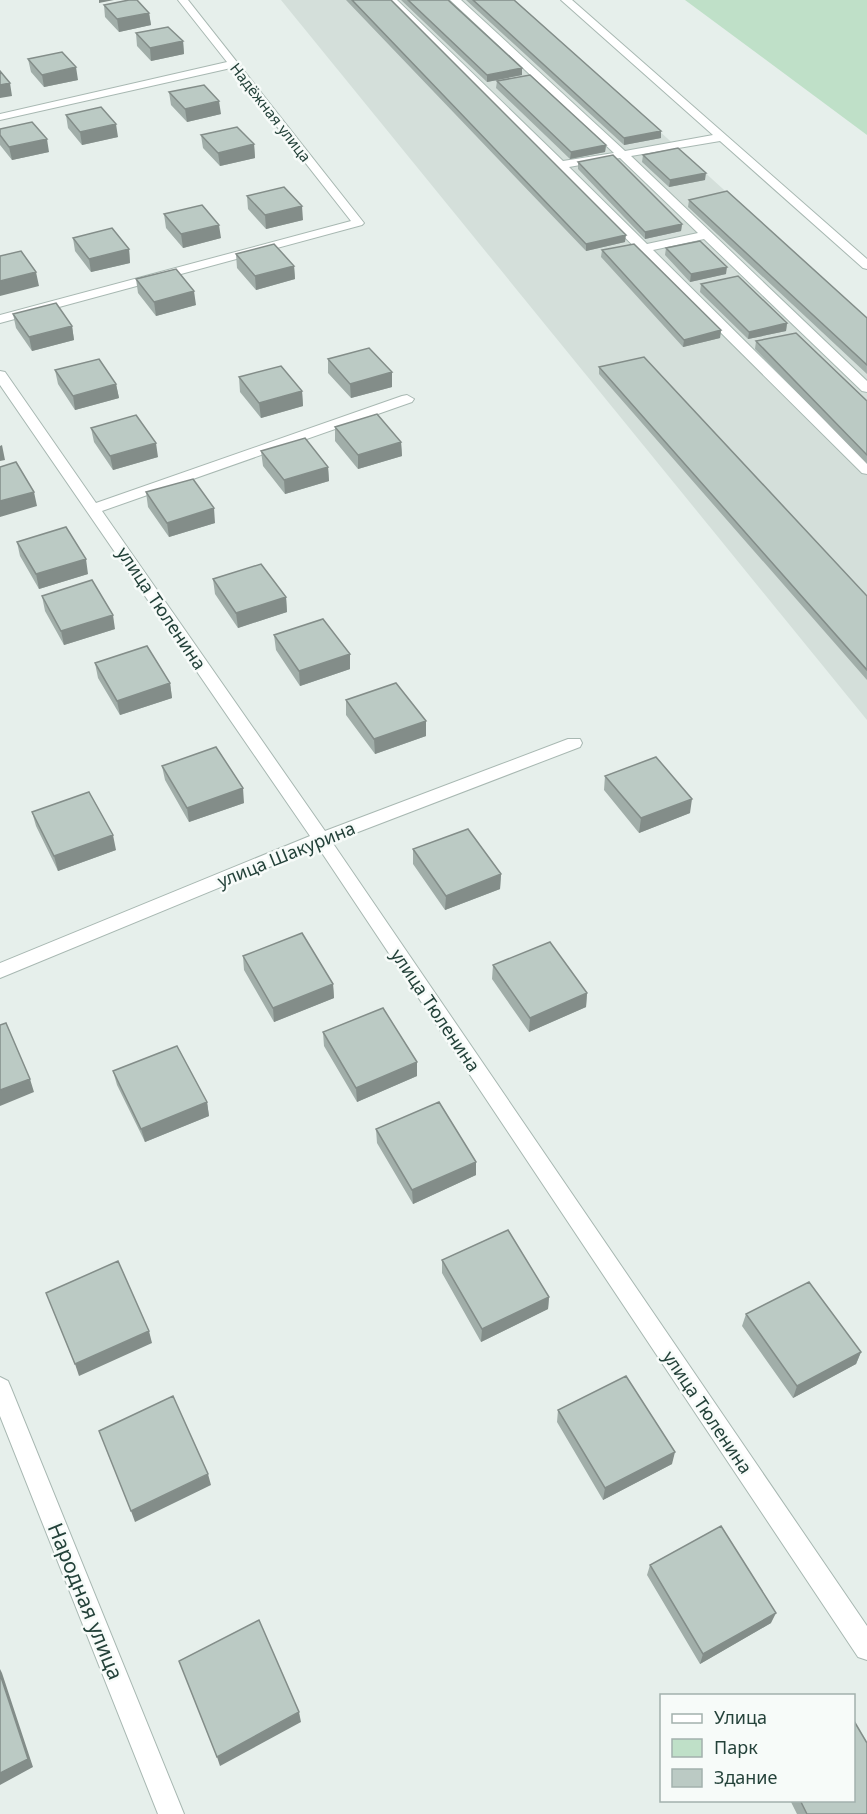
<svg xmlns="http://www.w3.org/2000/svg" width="867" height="1814" font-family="'Noto Sans',sans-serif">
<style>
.built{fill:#d4dfda}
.green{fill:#bfe0c8}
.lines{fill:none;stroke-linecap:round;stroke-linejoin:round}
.minor-casing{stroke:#a8b8b2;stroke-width:2}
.minor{fill:#fff;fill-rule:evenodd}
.wall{fill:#a1aea9}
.shaded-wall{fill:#838d89}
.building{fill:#bbcac4;stroke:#838d89;stroke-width:1.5}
.labels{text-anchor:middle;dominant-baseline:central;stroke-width:5;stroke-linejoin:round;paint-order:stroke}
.far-street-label{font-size:15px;fill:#24423a;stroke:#f7fbf9}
.street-label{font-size:18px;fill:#24423a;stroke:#f7fbf9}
.near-street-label{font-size:21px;fill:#24423a;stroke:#f7fbf9}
</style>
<rect width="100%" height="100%" fill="#e6efeb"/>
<!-- built -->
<path class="built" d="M281,0H515L867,320V720Z"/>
<!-- green -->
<path class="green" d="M685,0H867V135Z"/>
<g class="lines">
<!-- minor casing -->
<g class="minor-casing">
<path id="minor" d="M178,0H188L364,223L362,225L0,323V315L351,221L231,68L0,120V114L227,62Z
M386,0H397L563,161L614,153L450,0H461L625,151L713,135L561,0H572L867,259V269L863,268L720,141L631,156L867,381V392L862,391L704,239L653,250L867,462V474L862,473ZM620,158L698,233L647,244L569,167Z
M0,371L5,372L96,503L402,396L407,395L414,399L412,402L102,511L325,831L568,739H580L582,743L580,747L332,842L867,1626V1660L858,1657L318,847L0,978V963L310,836L0,385Z
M0,1377L8,1381L11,1388L184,1814H158L0,1416Z"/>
</g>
<!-- minor -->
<use href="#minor" class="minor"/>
</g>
<!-- wall -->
<path class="wall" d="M346,0H391L625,242L586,251Z
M401,0H448L522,68V75L487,82Z
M466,0H514L661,131V138L624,145Z
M104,5L149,13L151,25L119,32L105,17Z
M136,33L183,41L184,54L151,61L137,46Z
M28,59L78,80L44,87L31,72Z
M497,81L606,145L605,152L570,159L496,88Z
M169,92L221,114L187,122L171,105Z
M66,115L118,137L82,145L68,128Z
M0,129L49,152L12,160L0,145Z
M201,135L254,144L255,158L220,166L203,148Z
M643,155L705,180L669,187L642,162Z
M578,162L682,224L681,231L645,239L578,169Z
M247,196L303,220L266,229L248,209Z
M689,200L867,318V374L688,207Z
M164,214L221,238L183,248L166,228Z
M73,238L129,249L130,263L91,272L75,251Z
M666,248L726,274L690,282L665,255Z
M602,250L721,330L720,338L683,347L601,257Z
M236,254L294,266L295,279L256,290L237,268Z
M136,279L196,305L156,316L138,293Z
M701,284L787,323L786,331L748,339L700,292Z
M13,314L72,326L74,340L32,351L16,328Z
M756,341L867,401V464L755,349Z
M328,359L392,372V387L351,398L328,373Z
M599,367L867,596V680L599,374Z
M55,370L116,384L119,398L75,410L58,384Z
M239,377L302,391L303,406L261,418L240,392Z
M335,427L401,442L402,456L358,469L335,441Z
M91,428L158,457L113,470L94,442Z
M261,451L328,467L329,481L285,494L263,466Z
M146,492L215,523L169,537L148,507Z
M17,542L88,574L39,589L20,556Z
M213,579L286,597L287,612L238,628L215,594Z
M42,596L115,629L64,645L45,611Z
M274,635L350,669L300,686L276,650Z
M95,663L170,683L172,698L120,715L98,678Z
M346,700L426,721V736L375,754L346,715Z
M162,766L244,803L189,822L165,780Z
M605,776L690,813L639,833L604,790Z
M32,812L116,850L58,871L36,826Z
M413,849L501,874L500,889L445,910L413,864Z
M243,956L333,984L334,998L274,1022L244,970Z
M493,965L587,993L586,1007L529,1032L492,979Z
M323,1032L417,1076L357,1102L324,1046Z
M113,1071L207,1102L209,1116L145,1142L117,1085Z
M376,1129L476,1175L413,1204L377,1143Z
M442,1260L549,1297L548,1309L481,1342L442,1273Z
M746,1314L861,1352L856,1364L793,1398L742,1326Z
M558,1410L672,1464L603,1500L557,1422Z
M650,1565L771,1623L700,1664L647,1575Z
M790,1800H854L867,1814H797Z"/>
<!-- shaded-wall -->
<path class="shaded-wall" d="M99,0H114L99,3Z
M149,13L151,25L119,32L117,19Z
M183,41L184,54L151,61L150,48Z
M76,67L78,80L44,87L42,75Z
M522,68V75L487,82V75Z
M10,83L12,96L0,98V85Z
M219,101L221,114L187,122L185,109Z
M116,124L118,137L82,145L80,132Z
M661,131V138L624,145V138Z
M47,139L49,152L12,160L9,147Z
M254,144L255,158L220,166L218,153Z
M606,145L605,152L570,159L571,152Z
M706,173L705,180L669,187L670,180Z
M302,206L303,220L266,229L265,215Z
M682,224L681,231L645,239V232Z
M219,225L221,238L183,248L181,234Z
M626,235L625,242L586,251V244Z
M129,249L130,263L91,272L89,259Z
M294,266L295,279L256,290L255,276Z
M727,267L726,274L690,282L691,274Z
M36,272L39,286L0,296V281Z
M194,291L196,305L156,316L154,302Z
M787,323L786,331L748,339L749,332Z
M72,326L74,340L32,351L29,337Z
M721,330L720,338L683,347L684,340Z
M392,372V387L351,398L350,384Z
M116,384L119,398L75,410L73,396Z
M302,391L303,406L261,418L259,403Z
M401,442L402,456L358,469V455Z
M156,443L158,457L113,470L110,456Z
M2,445L5,460L0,461V446Z
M328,467L329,481L285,494L284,480Z
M34,492L37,506L0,517V501Z
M214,508L215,523L169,537L167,523Z
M86,559L88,574L39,589L36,574Z
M286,597L287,612L238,628L236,613Z
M113,615L115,629L64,645L61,631Z
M350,654V669L300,686L299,671Z
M170,683L172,698L120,715L117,701Z
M426,721V736L375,754L374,739Z
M243,788L244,803L189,822L187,808Z
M692,799L690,813L639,833L641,818Z
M113,835L116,850L58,871L54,856Z
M501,874L500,889L445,910L446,896Z
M333,984L334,998L274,1022L273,1008Z
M587,993L586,1007L529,1032L530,1018Z
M417,1062V1076L357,1102L356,1088Z
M30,1079L34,1092L0,1106V1090Z
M207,1102L209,1116L145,1142L141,1129Z
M476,1162V1175L413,1204L412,1190Z
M549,1297L548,1309L481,1342L482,1329Z
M149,1331L152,1343L79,1376L75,1364Z
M861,1352L856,1364L793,1398L797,1386Z
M675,1452L672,1464L603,1500L605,1488Z
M208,1474L211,1485L135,1522L131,1511Z
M776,1613L771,1623L700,1664L703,1654Z
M0,1669L2,1673L33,1767L0,1785Z
M299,1712L301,1722L220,1766L217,1757Z"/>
<!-- building -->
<path class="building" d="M129,0H137L149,13L117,19L104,5Z
M352,0H391L626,235L586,244Z
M408,0H448L522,68L487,75Z
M473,0H514L661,131L624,138Z
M168,27L183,41L150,48L136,33Z
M62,52L76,67L42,75L28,59Z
M0,71L10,83L0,85Z
M530,75L606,145L571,152L497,81Z
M204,85L219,101L185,109L169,92Z
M101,107L116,124L80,132L66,115Z
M32,122L47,139L9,147L0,135V129Z
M237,127L254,144L218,153L201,135Z
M678,148L706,173L670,180L643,155Z
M613,155L682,224L645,232L578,162Z
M284,187L302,206L265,215L247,196Z
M727,191L867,318V365L689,200Z
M202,205L219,225L181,234L164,214Z
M112,228L129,249L89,259L73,238Z
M700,241L727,267L691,274L666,248Z
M274,244L294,266L255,276L236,254Z
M634,244L721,330L684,340L602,250Z
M21,251L36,272L0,281V256Z
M176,269L194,291L154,302L136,279Z
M738,276L787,323L749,332L701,284Z
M56,303L72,326L29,337L13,314Z
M796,333L867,401V455L756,341Z
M369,348L392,372L350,384L328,359Z
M644,357L867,596V670L599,367Z
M99,359L116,384L73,396L55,370Z
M281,366L302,391L259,403L239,377Z
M377,414L401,442L358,455L335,427Z
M136,415L156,443L110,456L91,428Z
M305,438L328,467L284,480L261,451Z
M16,462L34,492L0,501V467Z
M193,479L214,508L167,523L146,492Z
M66,527L86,559L36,574L17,542Z
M261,564L286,597L236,613L213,579Z
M92,580L113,615L61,631L42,596Z
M323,619L350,654L299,671L274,635Z
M147,646L170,683L117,701L95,663Z
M396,683L426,721L374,739L346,700Z
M216,747L243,788L187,808L162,766Z
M656,757L692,799L641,818L605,776Z
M89,792L113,835L54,856L32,812Z
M468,829L501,874L446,896L413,849Z
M302,933L333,984L273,1008L243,956Z
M550,942L587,993L530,1018L493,965Z
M383,1008L417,1062L356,1088L323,1032Z
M6,1023L30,1079L0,1090V1025Z
M177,1046L207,1102L141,1129L113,1071Z
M439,1102L476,1162L412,1190L376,1129Z
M508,1230L549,1297L482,1329L442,1260Z
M118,1261L149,1331L75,1364L46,1293Z
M809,1282L861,1352L797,1386L746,1314Z
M626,1376L675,1452L605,1488L558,1410Z
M173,1396L208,1474L131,1511L99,1431Z
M721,1526L776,1613L703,1654L650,1565Z
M259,1620L299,1712L217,1757L179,1661Z
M0,1674L28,1759L0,1773Z
M854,1721L867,1743V1814H807L800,1800H854Z"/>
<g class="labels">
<!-- far-street labels -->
<g class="far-street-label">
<text transform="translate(271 112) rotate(52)">Надёжная улица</text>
</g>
<!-- street labels -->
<g class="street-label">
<text transform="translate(162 608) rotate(56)">улица Тюленина</text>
<text transform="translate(286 854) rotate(-22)">улица Шакурина</text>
<text transform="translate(436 1010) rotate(56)">улица Тюленина</text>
<text transform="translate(708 1412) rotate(56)">улица Тюленина</text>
</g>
<!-- near-street labels -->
<g class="near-street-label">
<text transform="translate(86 1601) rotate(68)">Народная улица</text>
</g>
</g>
<!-- legend -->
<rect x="660" y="1694" width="195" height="108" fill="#f7fbf9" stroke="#a3b1ad" stroke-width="1.5"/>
<rect x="672" y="1714" width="30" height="9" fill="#ffffff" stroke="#a3b1ad" stroke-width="1.5"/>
<text x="714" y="1724" font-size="18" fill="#24423a">Улица</text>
<rect x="672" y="1739" width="30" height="18" fill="#bfe0c8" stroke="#a3b1ad" stroke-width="1.5"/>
<text x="714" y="1754" font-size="18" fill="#24423a">Парк</text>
<rect x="672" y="1769" width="30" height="18" fill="#bbcac4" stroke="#a3b1ad" stroke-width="1.5"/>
<text x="714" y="1784" font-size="18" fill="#24423a">Здание</text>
</svg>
